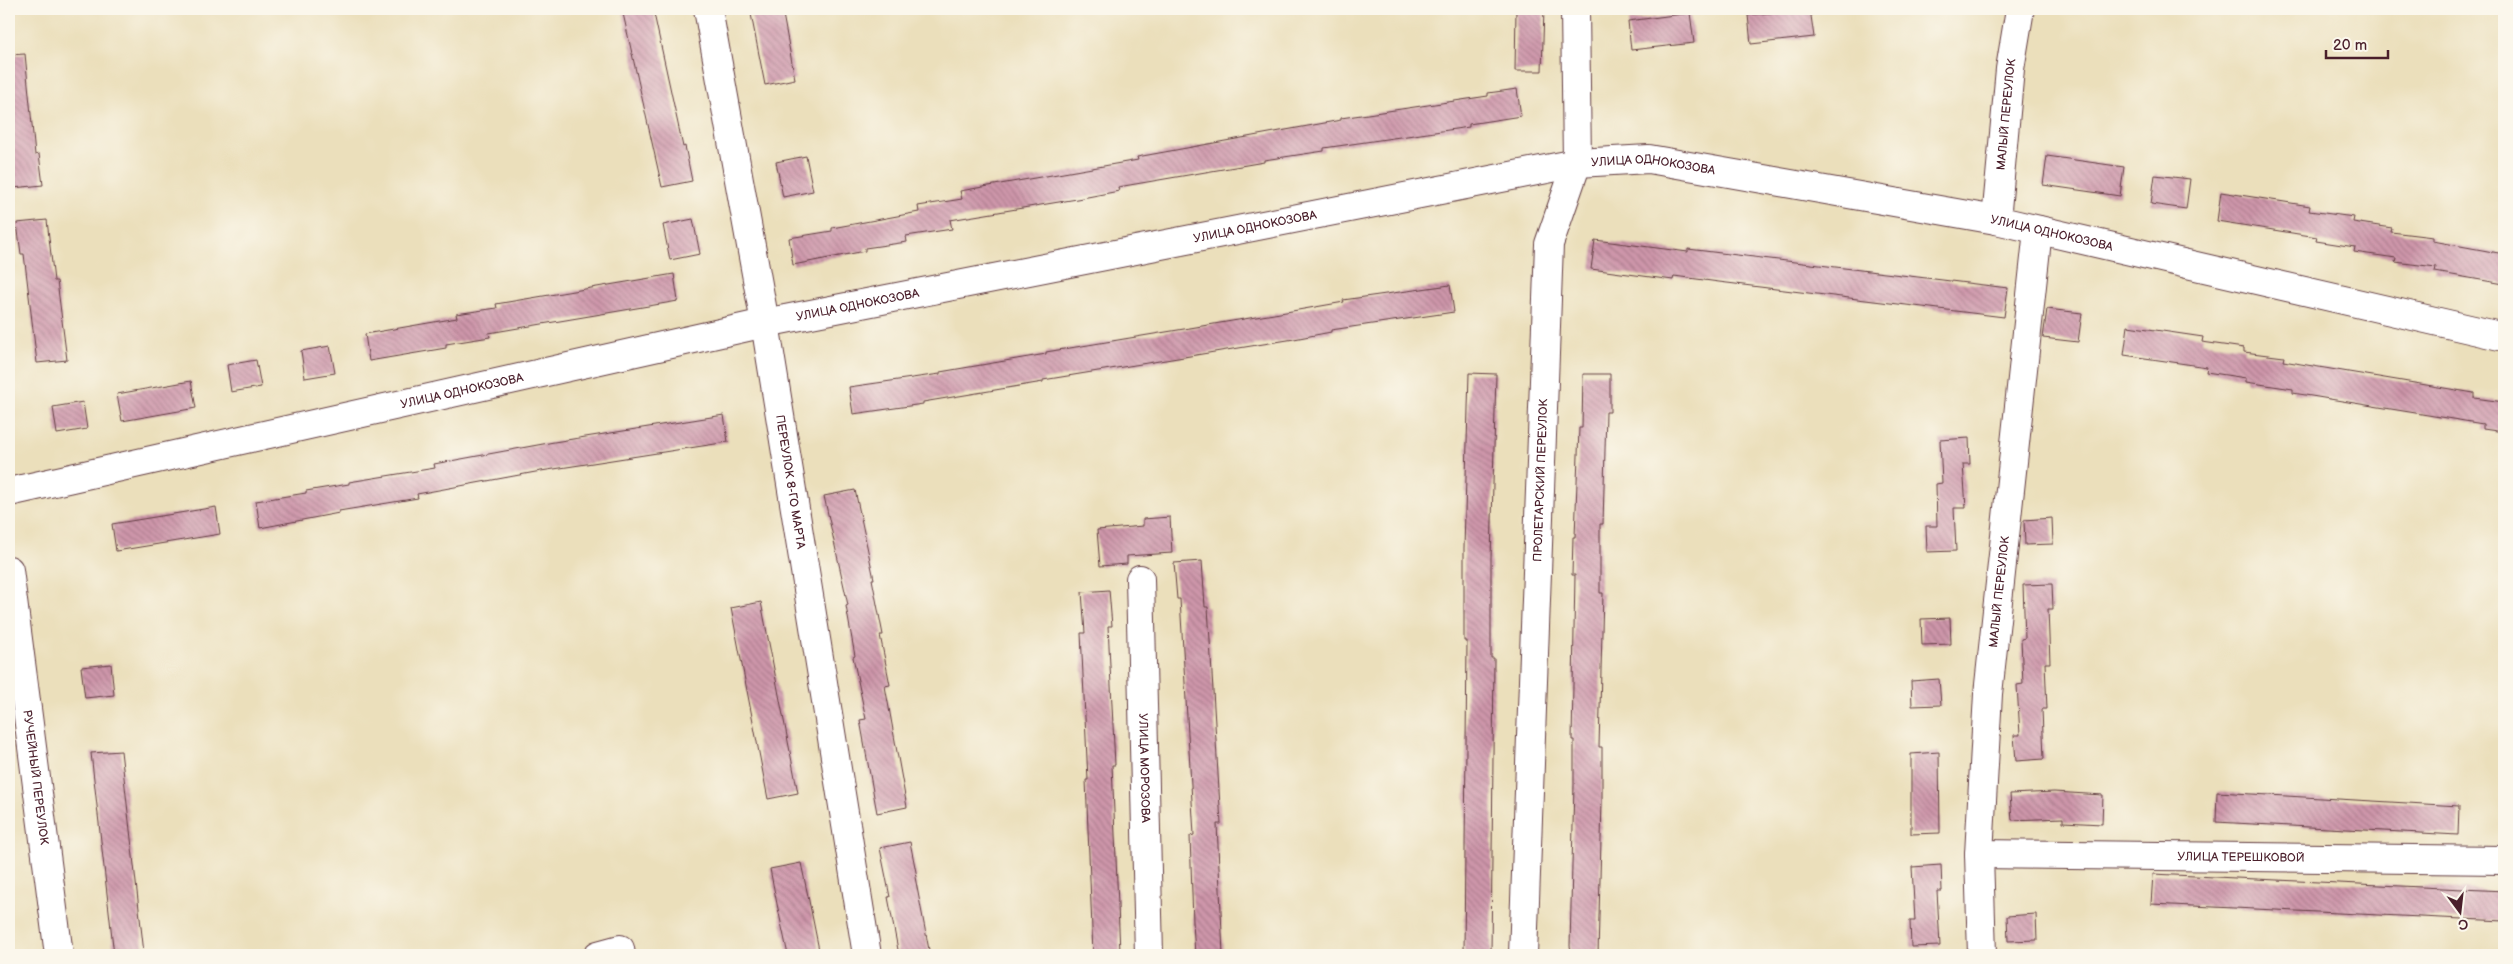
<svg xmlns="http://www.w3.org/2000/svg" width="2513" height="964" font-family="'Balsamiq Sans',sans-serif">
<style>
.building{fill:url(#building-back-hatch)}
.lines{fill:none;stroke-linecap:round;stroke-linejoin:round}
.minor-casing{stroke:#623c41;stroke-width:30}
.minor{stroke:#fff;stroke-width:28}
.labels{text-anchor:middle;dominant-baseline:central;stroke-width:4.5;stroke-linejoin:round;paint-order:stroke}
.street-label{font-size:12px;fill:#4a1f2b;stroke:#fbf7ec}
</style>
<defs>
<pattern id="building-back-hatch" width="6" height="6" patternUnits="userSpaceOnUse" patternTransform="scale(1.25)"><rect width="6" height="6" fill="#ce96aa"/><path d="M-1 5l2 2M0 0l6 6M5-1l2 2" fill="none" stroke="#a97a8b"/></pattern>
</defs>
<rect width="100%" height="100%" fill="#fbf7ec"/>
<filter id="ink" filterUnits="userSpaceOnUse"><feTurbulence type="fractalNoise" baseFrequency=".02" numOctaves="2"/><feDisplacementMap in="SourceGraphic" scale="10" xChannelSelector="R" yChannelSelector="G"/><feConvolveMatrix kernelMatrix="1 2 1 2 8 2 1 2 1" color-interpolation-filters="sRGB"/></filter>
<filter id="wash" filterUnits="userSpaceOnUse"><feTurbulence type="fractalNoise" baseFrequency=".0096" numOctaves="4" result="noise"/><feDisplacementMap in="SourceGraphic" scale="20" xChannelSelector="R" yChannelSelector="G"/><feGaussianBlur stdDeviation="1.12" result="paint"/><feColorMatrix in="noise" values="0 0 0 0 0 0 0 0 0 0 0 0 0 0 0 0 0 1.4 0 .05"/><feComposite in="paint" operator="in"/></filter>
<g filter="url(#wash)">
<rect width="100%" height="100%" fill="#ebdfbb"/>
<g id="blocks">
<!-- building -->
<path class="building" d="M622,9H653L683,147L685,146L692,181L662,187Z
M750,9H782L795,79L765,85Z
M1516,9H1544L1542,71H1515Z
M1810,9L1814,37L1751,44L1748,15Z
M1690,13L1694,43L1631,50L1628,21Z
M25,54L35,155L39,154L43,185L13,188L9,149V55Z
M1517,89L1521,116L1469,124V127L1324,148V151L1264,160V162L1118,187L1119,191L1077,199L950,220L952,229L906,236L907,242L865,248V251L793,265L789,238L832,231V228L919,212L918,206L962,199L960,191L1138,160L1137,157L1341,120V118L1488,96V93Z
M806,156L813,191L783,197L776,162Z
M2047,156L2124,167L2120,196L2043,185Z
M2155,175L2190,179L2186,209L2151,204Z
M2221,192L2310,206L2309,211L2354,217L2353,222L2392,228L2391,232L2433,237V241L2504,254V284L2435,272L2436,267L2395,262L2396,258L2354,252L2355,247L2316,241L2317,237L2217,221Z
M693,219L700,254L670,260L663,225Z
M47,220L54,281H57L67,360L37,363L24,254H21L17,223Z
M1595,240L1688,252V249L2008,288L2004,317L1719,282L1674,276L1673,280L1591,269Z
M674,274L678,301L489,333L490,337L446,344V348L369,361L365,334L457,318L456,314L497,308L496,304Z
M1450,285L1454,312L1331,330V332L1294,339L1043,380V382L923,402V404L853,414L849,387L940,374V372L1046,354V352L1298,310L1344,302L1343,300Z
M2047,309L2082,313L2078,342L2043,338Z
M2128,326L2203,337L2202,342L2244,348V352L2284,357L2283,361L2474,393V398L2504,402V432L2483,429V424L2293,393V389L2246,382V378L2206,372L2207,367L2124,355Z
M330,346L335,373L305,378L301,351Z
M256,360L261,387L231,392L227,365Z
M1469,373L1496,374L1491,558V658H1494L1491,955H1464L1467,641H1464V548Z
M1583,374H1610V412H1606L1603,524H1600V593H1603L1599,747H1602V801L1598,955H1572L1570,946L1574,785V740H1572L1575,575H1572L1573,537H1575L1579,428H1582Z
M191,381L196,408L122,421L117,394Z
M83,402L87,429L57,434L53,407Z
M724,415L728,442L541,471L417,494L418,498L339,511V513L260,528L256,501L306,493V491L349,484V482L435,468L434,464L554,442Z
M1969,438L1970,464H1963L1966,508H1954L1956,551L1927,552L1926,526H1937L1936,484L1942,483L1940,440Z
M855,490L874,579H872L883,635H880L890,685L885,686L907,807L877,813L860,720L866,719L853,657L855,656L846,606L848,605L824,496Z
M216,507L220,534L116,551L112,524Z
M1170,517L1172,553L1127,556V564L1100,566L1097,530L1143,526V519Z
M2052,518L2053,544L2025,545L2024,520Z
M1202,561L1205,607H1208L1221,824H1217L1223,955H1195L1193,922L1190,836L1194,835L1180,599H1177L1174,563Z
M2052,584L2053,609H2048L2050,663H2045L2047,709H2042L2044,759L2016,761L2014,735H2020L2017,685L2023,684L2021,639L2025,638L2023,585Z
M1109,590L1112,626H1108L1115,765H1112L1120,952L1093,954L1086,780H1088L1081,633H1085L1082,592Z
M761,602L798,793L768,799L731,608Z
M1950,618L1951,644L1922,645L1921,619Z
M111,664L114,695L85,698L81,667Z
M1939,679L1941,705L1912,706L1911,681Z
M121,751L144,953L114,955L91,753Z
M1939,752L1940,833L1911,834V754Z
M2054,792L2103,795L2102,824L2063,822V818L2012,820L2010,794Z
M2217,792L2459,806L2458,835L2216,822Z
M910,842L917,877H915L930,955H899L888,897H890L880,848Z
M801,863L813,920L820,955H788L777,904L770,869Z
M1941,865L1942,891H1937L1940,946L1911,947L1910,921H1915L1912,867Z
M2153,874L2504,891V921L2151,904Z
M2036,914L2037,940L2008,941L2007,916Z"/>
</g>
</g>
<g filter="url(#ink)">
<use href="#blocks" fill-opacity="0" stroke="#623c41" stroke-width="1"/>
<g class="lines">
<!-- minor casing -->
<g class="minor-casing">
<g id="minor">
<path id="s1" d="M708,9L765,323L867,955"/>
<path id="s2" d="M1996,220L2010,69L2020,9"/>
<path id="s3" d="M9,492L765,323L1577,163L1649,159L1996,220L2504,337"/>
<path id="s4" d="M9,570L59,955"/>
<path id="s5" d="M1140,579L1149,955"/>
<path id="s6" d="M1979,854L2504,860"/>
<path d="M598,955L620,949L621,955"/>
<path id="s7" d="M1523,955L1549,244L1577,163L1575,9"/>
<path id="s8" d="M1982,955L1979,854L1988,694L2038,230"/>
</g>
</g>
<!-- minor -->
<use href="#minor" class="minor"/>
</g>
</g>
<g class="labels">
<!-- street labels -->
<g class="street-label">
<text stroke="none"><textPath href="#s2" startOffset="106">МАЛЫЙ ПЕРЕУЛОК</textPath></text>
<text stroke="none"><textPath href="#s3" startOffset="1679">УЛИЦА ОДНОКОЗОВА</textPath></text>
<text stroke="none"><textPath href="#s3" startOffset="1274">УЛИЦА ОДНОКОЗОВА</textPath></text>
<text stroke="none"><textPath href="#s3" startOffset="2084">УЛИЦА ОДНОКОЗОВА</textPath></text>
<text stroke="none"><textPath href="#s3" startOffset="869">УЛИЦА ОДНОКОЗОВА</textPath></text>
<text stroke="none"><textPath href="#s3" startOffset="464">УЛИЦА ОДНОКОЗОВА</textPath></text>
<text stroke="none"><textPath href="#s7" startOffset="475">ПРОЛЕТАРСКИЙ ПЕРЕУЛОК</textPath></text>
<text stroke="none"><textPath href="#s1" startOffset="480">ПЕРЕУЛОК 8-ГО МАРТА</textPath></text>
<text stroke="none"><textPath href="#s8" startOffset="364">МАЛЫЙ ПЕРЕУЛОК</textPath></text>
<text stroke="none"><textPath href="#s5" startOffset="189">УЛИЦА МОРОЗОВА</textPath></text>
<text stroke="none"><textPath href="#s4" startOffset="209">РУЧЕЙНЫЙ ПЕРЕУЛОК</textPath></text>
<text stroke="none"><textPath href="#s6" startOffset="262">УЛИЦА ТЕРЕШКОВОЙ</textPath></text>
</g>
</g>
<!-- margin -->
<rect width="2513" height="964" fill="none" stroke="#fbf7ec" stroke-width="30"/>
<!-- north arrow -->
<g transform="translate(2460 912) rotate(165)" stroke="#fbf7ec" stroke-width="4" paint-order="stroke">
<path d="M0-4L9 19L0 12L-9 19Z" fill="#4a1f2b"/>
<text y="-8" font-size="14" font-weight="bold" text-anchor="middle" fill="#4a1f2b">С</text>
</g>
<!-- scale -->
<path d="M2326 50v8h62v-8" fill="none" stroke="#4a1f2b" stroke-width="2.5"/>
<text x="2333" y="50" font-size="15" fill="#4a1f2b" stroke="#fbf7ec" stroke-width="4" paint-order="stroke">20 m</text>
</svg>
